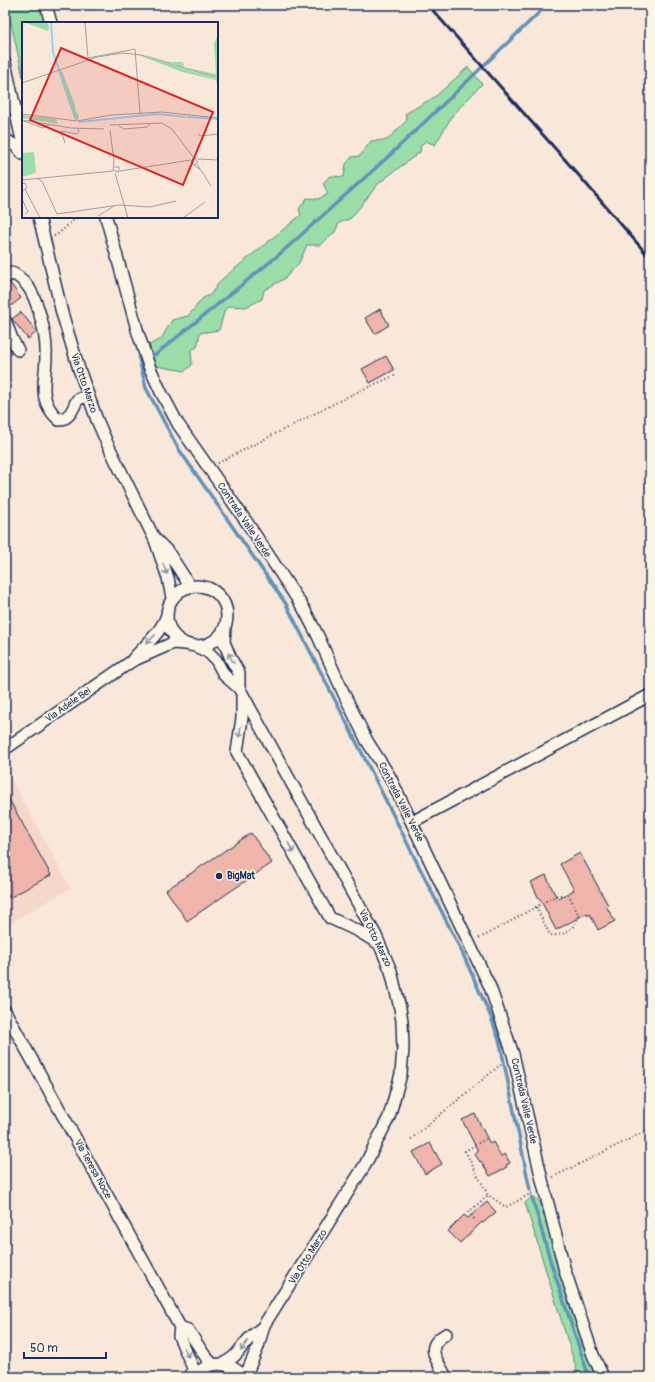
<svg xmlns="http://www.w3.org/2000/svg" width="655" height="1382" font-family="Pangolin,sans-serif">
<style>
.built{fill:#f6d8cb}
.green{fill:#9adda8;stroke:#5a8683}
.lines{fill:none;stroke-linecap:round;stroke-linejoin:round}
.stream{stroke:#6292b7;stroke-width:3.5}
.building{fill:#efb4aa;stroke:#1b2f5e}
.minor-casing{stroke:#1b2f5e;stroke-width:14}
.path{stroke:#1b2f5e;stroke-width:2;stroke-dasharray:1 3;stroke-linecap:butt}
.minor{stroke:#fcf5e5;stroke-width:11}
.rail{stroke:#1b2f5e;stroke-width:3}
.oneway{stroke:#8c92a2}
.poi-dot{fill:#1b2f5e;stroke:#fcf5e5;stroke-width:1.5}
.labels{text-anchor:middle;dominant-baseline:central;stroke-width:3;stroke-linejoin:round;paint-order:stroke}
.street-label{font-size:10px;fill:#1b2f5e;stroke:#fcf5e5}
.poi-label{font-size:10px;font-weight:bold;fill:#1b2f5e;stroke:#fcf5e5;text-anchor:start}
.inset-river{fill:none;stroke:#91d4f3;stroke-width:2}
.inset-road{fill:none;stroke:#a09ea8;stroke-width:1}
.view{fill:#d62828;fill-opacity:0.15;stroke:#d62828;stroke-width:2}
.inset-edge{fill:none;stroke:#1b2f5e;stroke-width:2}
</style>
<rect width="100%" height="100%" fill="#f9e8d9"/>
<filter id="ink" filterUnits="userSpaceOnUse"><feTurbulence type="fractalNoise" baseFrequency=".025" numOctaves="2"/><feDisplacementMap in="SourceGraphic" scale="8" xChannelSelector="R" yChannelSelector="G"/><feConvolveMatrix kernelMatrix="1 2 1 2 8 2 1 2 1" color-interpolation-filters="sRGB"/></filter>
<g filter="url(#ink)">
<!-- built -->
<path class="built" d="M5,768L71,888L6,926L5,925Z"/>
<!-- green -->
<path class="green" d="M7,5H41L46,23H23V77Z
M468,67L482,84L452,116L435,145L426,141L421,145L420,152L379,183L351,218L339,223L335,232L320,245H307L299,263L284,279L264,290L262,299L246,307L230,306L225,309L219,330L200,333L197,347L191,350L192,365L185,371L156,366L149,345L161,339L172,320L188,316L203,298L210,295L221,280L301,215L299,209L307,198L318,199L328,194L323,183L330,176L344,177L346,164L352,157L360,156L371,141L387,140L407,120L405,114L436,96Z
M532,1197H535L540,1202L579,1333L596,1377H580L578,1374L525,1203Z"/>
<g class="lines">
<!-- stream -->
<path class="stream" d="M155,355L281,253L389,156L547,5
M139,358L146,388L178,448L286,604L359,747L462,952L491,1017L500,1043L530,1190
M532,1197L551,1263L589,1377"/>
</g>
<!-- building -->
<path class="building" d="M10,283L21,298L11,306L5,298V285Z
M380,309L389,325L375,334L365,318Z
M21,312L37,332L28,339L12,319Z
M386,356L394,370L370,383L362,369Z
M5,792L51,875L9,898L5,890Z
M251,833L272,863L187,921L166,890Z
M580,853L608,905L606,906L615,921L598,930L590,914L588,916L587,913L556,930L540,899H539L531,882L546,875L557,899L574,890L560,864Z
M475,1114L490,1144L493,1142L501,1156L505,1154L510,1163L506,1165L507,1167L490,1176L481,1161L480,1162L474,1153L478,1151L462,1120Z
M430,1143L442,1164L425,1174L413,1152Z
M487,1202L496,1212L483,1223L482,1222L460,1243L448,1231L464,1215L468,1218Z"/>
<g class="lines">
<!-- minor casing -->
<g class="minor-casing">
<path id="minor" d="M46,5L51,23
M5,63L23,145
M5,139L17,147L23,154
M39,217L62,313L79,369L97,420L107,443L155,540L168,578L172,598
M106,217L138,333L149,366L161,392L178,424L248,524L304,609L318,636L344,694L367,741L390,777L490,987L513,1054L542,1180L565,1271L593,1355L603,1377
M5,278L12,273C18,276 22,279 26,284C38,298 47,337 46,355C46,382 36,399 59,420C70,418 73,409 77,400L88,395
M5,320L12,339L18,350
M156,540L168,552L190,586
M167 616a30 30 0 1 1 60 0a30 30 0 1 1-60 0Z
M225,628L224,642L231,659L239,673V688
M195,646L208,652L216,660L224,675L239,688L376,936L391,971L400,1008L402,1021L403,1048L401,1074L389,1117L365,1165L264,1325L258,1347L245,1377
M133,659C145,645 161,633 167,615
M242,696V718L237,752L330,918L358,931L378,943
M5,749L132,661L173,643L185,644
M412,822L650,695
M5,1011L180,1327L179,1336L193,1368L191,1377
M180,1327L188,1330L205,1356L213,1365
M446,1334C423,1347 437,1359 446,1377
M222,1364C236,1358 238,1351 247,1341C252,1335 259,1330 264,1326
M194,1377C209,1359 229,1361 245,1377"/>
</g>
<!-- path -->
<path class="path" d="M54,236L57,235L77,217
M218,463L355,393L396,375
M479,938L486,935L557,895H569L579,916C574,929 564,937 550,935L536,907
M411,1139L499,1066L504,1063
M486,1139L465,1151L488,1195L506,1207L534,1192
M553,1177L650,1129
M474,1219L469,1212L488,1195
M639,1377H640"/>
<!-- minor -->
<use href="#minor" class="minor"/>
<!-- rail -->
<path class="rail" d="M428,5L575,171L650,258"/>
</g>
<!-- one-way arrows -->
<defs><path id="oneway-shaft" d="M-6 0H5M1.5-3L5.5 0L1.5 3" fill="none" stroke-width="1.6" stroke-linecap="round" stroke-linejoin="round"/></defs>
<g class="oneway">
<use href="#oneway-shaft" transform="translate(165 569) rotate(68)"/>
<use href="#oneway-shaft" transform="translate(151 639) rotate(136)"/>
<use href="#oneway-shaft" transform="translate(231 658) rotate(-118)"/>
<use href="#oneway-shaft" transform="translate(240 732) rotate(98)"/>
<use href="#oneway-shaft" transform="translate(291 848) rotate(61)"/>
<use href="#oneway-shaft" transform="translate(244 1346) rotate(125)"/>
<use href="#oneway-shaft" transform="translate(186 1352) rotate(66)"/>
</g>
</g>
<!-- markers -->
<circle class="poi-dot" cx="219" cy="876" r="4"/>
<g class="labels">
<!-- street labels -->
<g class="street-label">
<text transform="translate(84 383) rotate(71)">Via Otto Marzo</text>
<text transform="translate(244 520) rotate(56)">Contrada Valle Verde</text>
<text transform="translate(68 705) rotate(-35)">Via Adele Bei</text>
<text transform="translate(401 802) rotate(63)">Contrada Valle Verde</text>
<text transform="translate(375 938) rotate(64)">Via Otto Marzo</text>
<text transform="translate(524 1101) rotate(77)">Contrada Valle Verde</text>
<text transform="translate(93 1169) rotate(61)">Via Teresa Noce</text>
<text transform="translate(308 1257) rotate(-58)">Via Otto Marzo</text>
</g>
<!-- poi labels -->
<g class="poi-label">
<text x="227" y="876">BigMat</text>
</g>
</g>
<!-- overview -->
<g transform="translate(22 22)">
<rect width="196" height="196" fill="#f9e8d9"/>
<path d="M1,0H26L27,7L26,9ZM196,12V56L114,30L148,40H160V44L162,39V45L194,52L192,22ZM114,32L196,57V64L194,58L160,50ZM40,49L53,83V88L57,94L56,98H53L43,70L37,50ZM0,93L34,97L36,102L0,96ZM12,130L14,151L0,155V131Z" fill="#9adda8"/>
<path class="inset-river" d="M29,0L31,30L54,98M196,17V36M196,58V71M165,95L196,97M57,100L135,92L164,95"/>
<path class="inset-road" d="M63,0L66,36L113,27L118,91M0,61L75,35L101,31L119,33L196,56M0,92L55,99L89,93L140,90L196,96M0,98L49,106L82,107M2,99L21,106L27,103M88,103L140,101L150,107L171,135M97,104L102,107L125,105L129,101M88,108L92,139L91,148L97,150V145H92M176,111L178,114L196,112M43,121L39,109L55,112L57,110L56,107M176,137L196,138M175,142L189,164M172,143L176,140L172,135L169,140L170,142L179,148M98,149L169,138M93,151L106,196M14,156L20,159L35,192L97,183L128,185L154,179M0,158L91,149M0,162L3,161L5,166L0,169M3,167L18,196M0,177L6,190L3,192M76,194L92,184M161,196L183,180"/>
<path class="view" d="M39,26L191,90L161,163L8,98Z"/>
<rect width="196" height="196" class="inset-edge"/>
</g>
<!-- margin -->
<rect width="655" height="1382" fill="none" stroke="#fcf5e5" stroke-width="20"/>
<rect x="10" y="10" width="635" height="1362" fill="none" stroke="#1b2f5e" stroke-width="1.5" filter="url(#ink)"/>
<!-- scale -->
<path d="M24 1352v6h82v-6" fill="none" stroke="#1b2f5e" stroke-width="2"/>
<text x="30" y="1352" font-size="12" fill="#1b2f5e" stroke="#fcf5e5" stroke-width="3" paint-order="stroke">50 m</text>
</svg>
